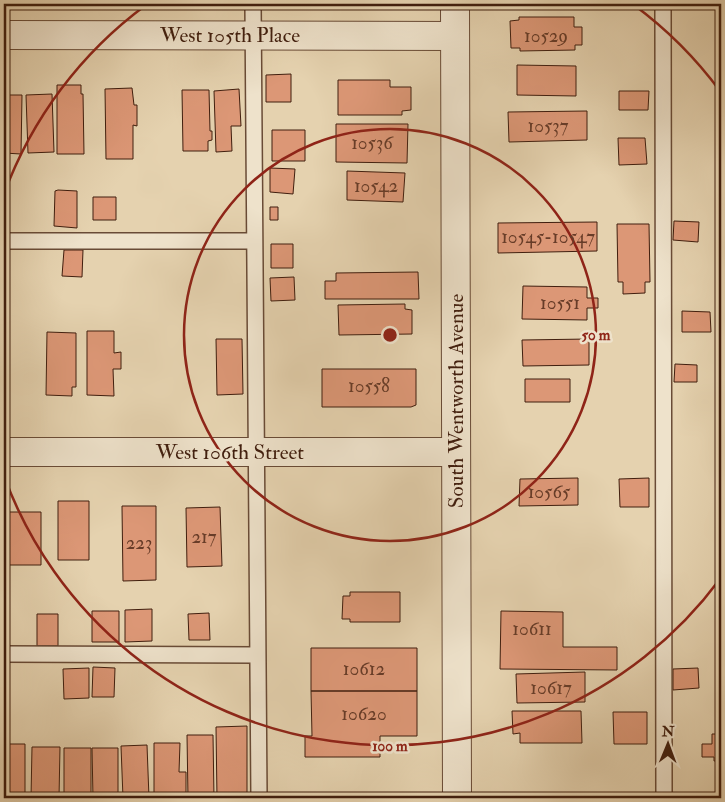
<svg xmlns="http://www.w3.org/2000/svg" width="725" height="802" font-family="'IM FELL Double Pica',serif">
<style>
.building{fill:#dc9776;stroke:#401e0e}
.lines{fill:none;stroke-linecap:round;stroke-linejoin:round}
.service-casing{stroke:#694b36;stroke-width:18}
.minor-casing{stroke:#694b36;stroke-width:30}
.tertiary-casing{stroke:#694b36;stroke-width:30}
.service{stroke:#eee2cb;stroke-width:15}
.minor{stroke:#eee2cb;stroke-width:28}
.tertiary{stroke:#eee2cb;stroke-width:28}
.ring{fill:none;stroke:#8f2418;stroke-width:2.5}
.labels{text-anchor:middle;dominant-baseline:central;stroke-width:5;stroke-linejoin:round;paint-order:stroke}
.number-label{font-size:19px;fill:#673c28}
.street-label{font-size:21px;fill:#401e0e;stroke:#eee2cb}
.centre{fill:#8f2418;stroke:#eee2cb;stroke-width:2.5}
.ring-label{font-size:15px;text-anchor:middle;font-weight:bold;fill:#8f2418;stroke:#eee2cb;stroke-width:5;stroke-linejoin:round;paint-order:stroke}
</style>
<rect width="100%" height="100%" fill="#e5d2af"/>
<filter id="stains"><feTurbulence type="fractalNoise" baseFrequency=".004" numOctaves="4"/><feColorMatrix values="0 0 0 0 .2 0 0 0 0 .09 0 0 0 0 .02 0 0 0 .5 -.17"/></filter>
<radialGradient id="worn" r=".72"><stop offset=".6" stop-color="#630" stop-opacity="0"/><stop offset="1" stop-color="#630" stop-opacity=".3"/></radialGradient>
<!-- building -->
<path class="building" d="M520,4H585V9H519Z
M519,17H574V27H582V45H575V50L520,51V48H511L510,21L519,20Z
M517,65L576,66V96L517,95Z
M291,74V102H266V75Z
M338,80H390V87H411V110L402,111V115H338Z
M57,85H81V94H83L84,154H57Z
M132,88L134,105H137V126L133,125V159H106L105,89Z
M239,89L241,126H231L232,151L216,152L214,91Z
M182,90H209L210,131H212V140L208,141V151H183Z
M619,91H649L648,110H619Z
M52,94L54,152L28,153L26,95Z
M4,95H22L21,154L4,153Z
M587,111V140L509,142L508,112Z
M336,124H408L407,163L336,162Z
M272,130H305V161H272Z
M618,138H645L647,164L619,165Z
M270,168L295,169L293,194L270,192Z
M347,171L405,173L403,202L347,200Z
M58,190L77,191V228L54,226L55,191Z
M93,197H116V220H93Z
M270,207H278V220H270Z
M674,221L699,222L698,242L673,240Z
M597,222V251L498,253V223Z
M617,224H649L650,282H645V293L623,294V282H618Z
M271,244H293V268H271Z
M64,250H83L82,277L62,276Z
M418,272L419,299H325V281H336V273Z
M294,277L295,300L271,301L270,278Z
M523,286L587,287V298H598V308H587V320L522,319Z
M405,304V309L412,310V334L339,335L338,305Z
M682,311L710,312L711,332H682Z
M87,331H114V353L121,352V369H113L114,396L87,395Z
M47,332L76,333V387H72V396L46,395Z
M216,339H242L243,394L217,395Z
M589,339V365L523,366L522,340Z
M675,364L697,365V382H674Z
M322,369H416V405L411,407H322Z
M525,379H570V402H525Z
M578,478V505L519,506L520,479Z
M649,478V507H620L619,479Z
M58,501H89V560H58Z
M122,506H156V580L123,581Z
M220,507L222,566L187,567L186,508Z
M6,512H41V565H5Z
M350,592H400V622H350V619H342L343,596H350Z
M152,609V641L125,642V610Z
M92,611H119V642H92Z
M501,611L563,612V647H617V670L500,669Z
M209,613L210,640H189L188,614Z
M37,614H58V646H37Z
M311,648H417V691H311Z
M93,667L115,668L114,697H92Z
M89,668V698L64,699L63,669Z
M698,668L699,688L673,690V669Z
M585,672V702L517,703L516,674Z
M311,691H417V736H380V757H305V736H312Z
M512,711H581L582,743H520V733L513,734Z
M613,712H647V744H614Z
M247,726V798H217L216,727Z
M712,734H721V761H714V757H702V744H712Z
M187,735H213L214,798H188Z
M154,743H180L179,772H186V798H154Z
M4,744H25V798H4Z
M147,745L149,798H123L121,746Z
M32,747H60L59,798H31Z
M64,748H91V798H64Z
M92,748H118V798H93Z
M417,793V798H323V794Z"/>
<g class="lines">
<!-- service casing -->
<g class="service-casing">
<path id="service" d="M253,4L259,798
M663,4L664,798
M4,241H254
M4,654L256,655"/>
</g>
<!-- minor casing -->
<g class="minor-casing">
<path id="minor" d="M4,35L455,36
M4,452H456"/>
</g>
<!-- tertiary casing -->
<g class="tertiary-casing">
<path id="tertiary" d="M455,4L457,798"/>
</g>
<!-- service -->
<use href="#service" class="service"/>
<!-- minor -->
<use href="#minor" class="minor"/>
<!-- tertiary -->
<use href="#tertiary" class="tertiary"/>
</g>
<!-- distance rings -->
<g class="ring">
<circle cx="390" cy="335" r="206"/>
<path d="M720 579A411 411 0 0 1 4 476M4 194A411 411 0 0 1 146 5M634 5A411 411 0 0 1 720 91"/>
</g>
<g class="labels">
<!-- number labels -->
<g class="number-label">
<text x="546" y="36">10529</text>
<text x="548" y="126">10537</text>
<text x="372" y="143">10536</text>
<text x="376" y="186">10542</text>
<text x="548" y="237">10545-10547</text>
<text x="560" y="303">10551</text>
<text x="369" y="386">10558</text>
<text x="549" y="492">10565</text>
<text x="204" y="537">217</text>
<text x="139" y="543">223</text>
<text x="532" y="629">10611</text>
<text x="364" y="669">10612</text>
<text x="551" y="688">10617</text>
<text x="364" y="714">10620</text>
</g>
<!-- street labels -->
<g class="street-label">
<text x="230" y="35">West 105th Place</text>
<text transform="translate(456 401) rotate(-90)">South Wentworth Avenue</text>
<text x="230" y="452">West 106th Street</text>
</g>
</g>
<circle cx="390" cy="335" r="8" class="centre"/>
<g class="ring-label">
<text x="596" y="340">50 m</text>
<text x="390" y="751">100 m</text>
</g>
<!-- margin -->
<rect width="725" height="802" fill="none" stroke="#e5d2af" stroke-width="20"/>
<rect x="5" y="5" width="715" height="792" fill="none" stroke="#401e0e" stroke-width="2.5"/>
<rect x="10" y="10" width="705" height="782" fill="none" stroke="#401e0e"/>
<!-- north arrow -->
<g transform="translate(668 744) rotate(1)" stroke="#eee2cb" stroke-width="4" paint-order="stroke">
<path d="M0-4L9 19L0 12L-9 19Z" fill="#401e0e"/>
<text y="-8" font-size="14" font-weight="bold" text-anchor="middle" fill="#401e0e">N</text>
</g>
<rect width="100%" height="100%" filter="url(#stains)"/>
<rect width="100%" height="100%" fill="url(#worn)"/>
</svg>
